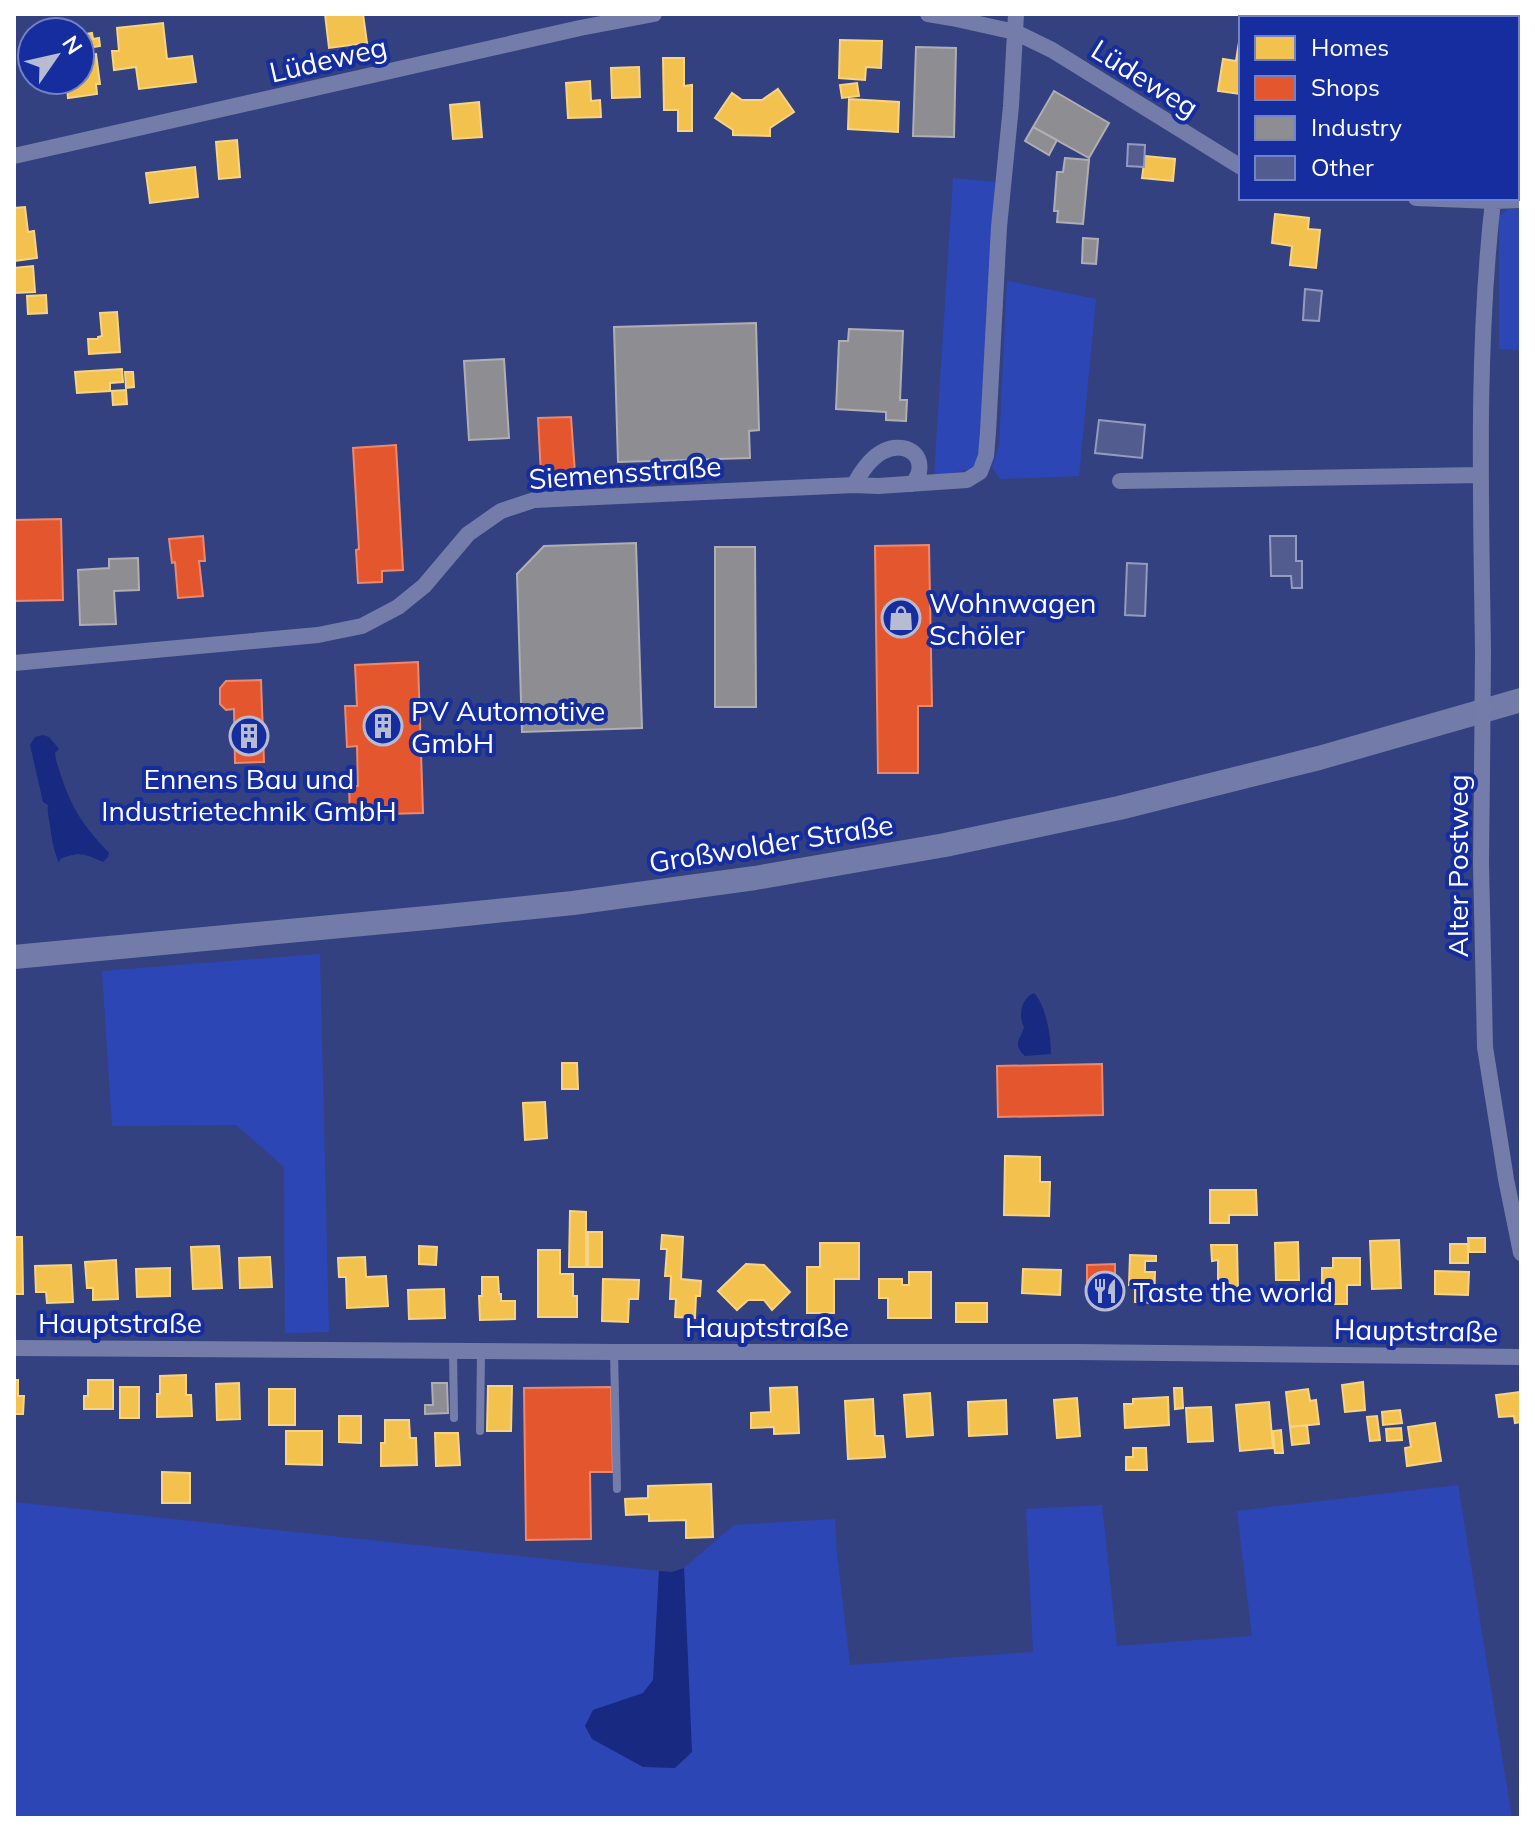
<svg xmlns="http://www.w3.org/2000/svg" width="1535" height="1832" font-family="Mulish,sans-serif">
<style>
.green{fill:#2d46b6}
.water{fill:#172981}
.homes{fill:#f2c14e;stroke:#f6d483;stroke-width:2}
.shops{fill:#e4572e;stroke:#ec896d;stroke-width:2}
.industry{fill:#8d8d92;stroke:#afafb3;stroke-width:2}
.building{fill:#525c8e;stroke:#949bbe;stroke-width:2}
.lines{fill:none;stroke-linecap:round;stroke-linejoin:round}
.lane{stroke:#747da9;stroke-width:8}
.street{stroke:#747da9;stroke-width:16}
.primary{stroke:#737ca8;stroke-width:24}
.street-bridge{stroke:#747da9;stroke-width:16}
.labels{text-anchor:middle;dominant-baseline:central;stroke-width:8;stroke-linejoin:round;paint-order:stroke}
.street-label{font-size:28px;fill:#fff;stroke:#152d9f}
.poi-label{font-size:28px;fill:#fff;stroke:#152d9f;text-anchor:start}
</style>
<rect width="100%" height="100%" fill="#344180"/>
<!-- green -->
<path class="green" d="M953,178L995,182L982,432L980,459L972,469L934,476Z
M1508,209H1521V350L1499,349V216Z
M1007,281L1096,299L1079,476L1000,479L992,467L999,446Z
M320,954L329,1332L285,1333L284,1167L236,1125L112,1126L102,971Z
M1458,1485L1512,1818H14V1502L659,1571L654,1679L691,1752L684,1568L734,1525L835,1519L837,1554L850,1665L1033,1652L1026,1509L1102,1505L1117,1646L1252,1636L1237,1511Z"/>
<!-- water -->
<path class="water" d="M43,735L49,737L59,749L55,753L56,760C69,803 78,820 109,853L108,857L103,862C84,854 81,851 60,859L59,863C53,848 52,841 50,825C49,818 47,813 48,805L43,802L30,745L35,737Z
M1034,993C1046,1005 1051,1037 1051,1054L1025,1056C1012,1044 1020,1041 1024,1027C1018,1016 1021,998 1034,993Z
M684,1568L692,1752L675,1768L643,1767L592,1739L585,1726L593,1710L643,1693L653,1680L659,1571L672,1572Z"/>
<!-- homes -->
<path class="homes" d="M325,14H363L367,43L329,48Z
M163,23L167,59L192,56L196,82L139,89L136,67L114,70L112,51H119L117,28Z
M92,33L93,39L99,38L100,46L82,49L80,35Z
M840,40L882,41L881,68L866,67L865,80L839,78Z
M1239,42H1241V94L1218,91L1223,59L1236,61Z
M96,54L100,84H96L97,94L68,98L67,87L62,88L61,80H80V56Z
M663,58H684V86L692,85V131H678V110H664Z
M639,67L640,97L612,98L611,68Z
M590,81L591,101L600,100L601,117L568,118L566,83Z
M857,83L859,96L842,98L840,85Z
M778,89L794,112L770,128V136L733,135V130L715,118L732,93L742,100H762Z
M849,99L899,102L898,132L848,129Z
M479,102L482,137L453,139L450,105Z
M237,140L240,177L219,179L216,142Z
M1145,156L1175,159L1173,181L1142,178Z
M195,167L198,197L150,203L146,173Z
M25,207L28,232L34,231L37,258L14,261V208Z
M1275,214L1309,218L1308,229L1320,230L1316,268L1290,265L1292,246L1272,243Z
M33,266L35,292L14,293V268Z
M46,295L47,313L28,314L27,296Z
M117,312L120,352L89,354L88,339H98V337L102,336L100,313Z
M122,369L123,382L110,383V391L77,393L75,372Z
M125,372H133L134,387L126,388Z
M126,390L127,404L113,405L112,391Z
M562,1063H577L578,1089H562Z
M545,1102L547,1138L525,1140L523,1103Z
M1005,1156L1040,1157V1182H1050L1049,1216L1004,1215Z
M1210,1190H1256L1257,1215H1229V1223H1210Z
M570,1211L586,1212V1267H569Z
M588,1232H602V1267H588Z
M662,1235L683,1237L681,1279L701,1281L700,1296H696L695,1318L675,1317L676,1299H670L671,1276H665L667,1249H661Z
M14,1237H22L23,1294H14Z
M1468,1238H1485V1252H1469Z
M1399,1240L1401,1288L1372,1289L1370,1241Z
M1298,1242L1299,1280H1276L1275,1243Z
M820,1243H859V1279H834V1313H807V1267H820Z
M1450,1244H1468V1263H1450Z
M1211,1245H1237L1238,1291H1218V1260L1212,1261Z
M219,1246L222,1288L193,1289L191,1247Z
M419,1246L437,1247L436,1265L419,1264Z
M538,1250H560V1274H573V1296H577V1317H538Z
M1130,1255L1156,1256V1261H1145V1272H1155L1154,1303L1135,1302V1285H1129Z
M270,1257L272,1287L240,1288L239,1258Z
M365,1257L366,1277L386,1276L388,1306L347,1308L346,1277H339L338,1258Z
M1333,1258H1360V1285H1347V1304H1322V1268H1333Z
M116,1260L118,1299L93,1300V1288H87L85,1262Z
M746,1264L764,1265L790,1292L772,1310L764,1300H748L737,1310L718,1291Z
M71,1265L73,1302L47,1303L46,1292H36L35,1266Z
M170,1268V1296L137,1297L136,1269Z
M1023,1269L1061,1270L1060,1295L1022,1293Z
M1435,1271L1469,1272L1468,1295L1435,1294Z
M909,1272H931V1318H888V1298H879V1279H902V1285H909Z
M482,1277H498L499,1294H501V1301H515V1319L480,1320L479,1296H482Z
M603,1279L639,1280L638,1299H629L628,1322L602,1321Z
M444,1289L445,1318L409,1319L408,1290Z
M956,1303H987V1322H956Z
M186,1375V1395H191L192,1416L157,1417V1394H160V1376Z
M14,1380H18V1396H24L23,1414H14Z
M88,1380H113V1409H84V1396H88Z
M1363,1382L1365,1410L1345,1412L1342,1385Z
M239,1383L240,1419L217,1420L216,1384Z
M488,1386H512L511,1431H487Z
M120,1387H139V1418H120Z
M797,1387L799,1433L774,1434V1427L751,1428V1413L771,1412L770,1388Z
M1174,1388H1182L1183,1408L1175,1409Z
M269,1389H295V1425H269Z
M1308,1389L1310,1401L1316,1400L1319,1424L1290,1427L1286,1392Z
M1521,1392V1422L1515,1423L1514,1416L1499,1417L1496,1395Z
M930,1393L933,1435L907,1437L904,1395Z
M1168,1397L1169,1425L1125,1428L1124,1404H1133V1399Z
M1077,1398L1080,1436L1057,1438L1054,1400Z
M873,1399L875,1436H883L885,1457L848,1459L845,1401Z
M1006,1400L1007,1434L969,1436L968,1402Z
M1269,1402L1273,1448L1240,1451L1236,1405Z
M1211,1407L1213,1441L1188,1442L1186,1408Z
M1400,1410L1402,1423L1383,1425L1382,1412Z
M339,1416H361V1443L339,1442Z
M1377,1416L1380,1440L1370,1441L1367,1417Z
M385,1420H409L410,1438H416L417,1465L381,1466V1443H385Z
M1435,1423L1441,1461L1407,1466L1405,1448L1411,1447L1408,1427Z
M1307,1425L1309,1443L1292,1445L1290,1427Z
M1401,1428L1402,1440L1387,1441L1386,1429Z
M1281,1430L1283,1453H1275L1273,1431Z
M286,1431H322V1465L286,1464Z
M435,1433H458L460,1465L436,1466Z
M1133,1448H1146L1147,1470H1126V1457H1133Z
M162,1472L190,1473V1503H162Z
M711,1484L713,1537L686,1538V1520L649,1521V1514L626,1515L625,1499L648,1498V1486Z"/>
<!-- shops -->
<path class="shops" d="M571,417L575,473L541,475L538,418Z
M396,445L403,570L382,571V582L358,583L356,550L359,549L353,448Z
M61,519L63,600L14,601V520Z
M203,536L205,561H199L203,596L178,598L175,562L172,563L169,539Z
M929,545L932,706H918V773H878L875,546Z
M418,662L423,813L350,815L349,786H358L357,746L347,747L345,706H357L355,665Z
M261,680L264,762L235,763L234,709L226,710L220,704V688L226,681Z
M1102,1064L1103,1115L998,1117L997,1066Z
M1115,1264V1294H1087V1265Z
M611,1387L613,1472H590L591,1539L526,1540L524,1388Z"/>
<!-- industry -->
<path class="industry" d="M916,47L956,48L954,137L913,136Z
M1054,91L1109,123L1089,158L1033,127Z
M1033,127L1057,140L1049,155L1025,141Z
M1065,158L1089,160L1083,224L1057,222L1058,211H1054L1057,172H1063Z
M1083,238L1098,239L1096,264L1082,263Z
M756,323L759,430L749,431L750,458L618,462L614,327Z
M849,329L903,331L900,400H907L906,421L886,420V412L836,409L839,341H848Z
M504,359L509,438L469,440L464,361Z
M636,543L642,728L522,732L517,574L544,546Z
M715,547H755L756,707H715Z
M138,558L139,590L114,591L116,624L80,625L78,570L109,568V559Z
M432,1383H447L448,1413L425,1414V1405H433Z"/>
<!-- building -->
<path class="building" d="M1128,144L1145,145L1144,167L1127,166Z
M1305,289L1322,291L1319,321L1303,320Z
M1099,420L1145,425L1142,458L1095,453Z
M1270,536H1296V561H1302V588H1292L1291,576H1271Z
M1127,563L1147,564L1145,616L1125,615Z"/>
<g class="lines">
<!-- lane -->
<path class="lane" d="M453,1352L454,1418
M614,1352L617,1489
M480,1431L481,1352"/>
<!-- street -->
<path class="street" d="M928,14L952,18L1015,32L1052,50L1241,167
M14,156L580,28L654,14
M1416,198L1493,201L1521,200
M1120,481L1480,475
M854,485C861,472 871,457 884,451C901,443 923,450 919,472C918,476 915,480 913,484
M1483,652C1481,502 1476,350 1493,201
M14,663L318,635L362,626L398,607L424,586L468,534L501,511L534,500L854,485L878,486L967,480L980,472L986,456L988,432L999,227L1011,106L1016,14
M1482,772L1481,863L1485,1047L1506,1179L1521,1253
M14,1348L614,1352H1079L1521,1357"/>
<!-- primary -->
<path class="primary" d="M14,957L437,917L573,903L755,878L945,845L1119,808L1319,758L1521,700"/>
<!-- street-bridge -->
<path class="street-bridge" d="M1482,772L1483,652"/>
</g>
<!-- icons -->
<defs>
<g id="shop-ring" transform="scale(2)"><circle r="9.5" fill="#152d9f" stroke="#b8bcd3" stroke-width="1.5"/><path d="M-5-2.5h2.3a2.7 3.5 0 0 1 5.4 0H5L5.5 6h-11ZM-1.5-2.5h3a1.5 2.3 0 0 0-3 0Z" fill="#b8bcd3"/></g>
<g id="building-ring" transform="scale(2)"><circle r="9.5" fill="#152d9f" stroke="#b8bcd3" stroke-width="1.5"/><path d="M-4-6H4V6H1V3H-1V6H-4ZM-2.5-4.3h1.7v1.8h-1.7ZM.8-4.3h1.7v1.8H.8ZM-2.5-1h1.7V.8h-1.7ZM.8-1h1.7V.8H.8Z" fill="#b8bcd3"/></g>
<g id="restaurant-ring" transform="scale(2)"><circle r="9.5" fill="#152d9f" stroke="#b8bcd3" stroke-width="1.5"/><path d="M-5-6h1v4h1v-4h1v4h1v-4h1v5L-1.5 .5V6h-2V.5L-5-1ZM5-6V6H3V1.5H1.5Q1.5-4 5-6Z" fill="#b8bcd3"/></g>
</defs>
<g fill-rule="evenodd">
<use href="#shop-ring" x="901" y="618"/>
<use href="#building-ring" x="383" y="726"/>
<use href="#building-ring" x="249" y="736"/>
<use href="#restaurant-ring" x="1105" y="1291"/>
</g>
<g class="labels">
<!-- street labels -->
<g class="street-label">
<text transform="translate(328 59) rotate(-13)">Lüdeweg</text>
<text transform="translate(1145 78) rotate(32)">Lüdeweg</text>
<text transform="translate(625 472) rotate(-4)">Siemensstraße</text>
<text transform="translate(771 843) rotate(-9)">Großwolder Straße</text>
<text transform="translate(1457 866) rotate(-90)">Alter Postweg</text>
<text x="120" y="1322">Hauptstraße</text>
<text x="767" y="1326">Hauptstraße</text>
<text transform="translate(1416 1330) rotate(1)">Hauptstraße</text>
</g>
<!-- poi labels -->
<g class="poi-label">
<text x="929" y="602">Wohnwagen<tspan x="929" dy="32">Schöler</tspan></text>
<text x="411" y="710">PV Automotive<tspan x="411" dy="32">GmbH</tspan></text>
<text x="249" y="778" text-anchor="middle">Ennens Bau und<tspan x="249" dy="32">Industrietechnik GmbH</tspan></text>
<text x="1133" y="1291">Taste the world</text>
</g>
</g>
<!-- border -->
<rect width="1535" height="1832" fill="none" stroke="#ffffff" stroke-width="32"/>
<!-- legend -->
<rect x="1239" y="16" width="280" height="184" fill="#152d9f" stroke="#7381c5" stroke-width="2"/>
<rect x="1255" y="36" width="40" height="24" fill="#f2c14e" stroke="#7381c5" stroke-width="2"/>
<text x="1311" y="56" font-size="24" fill="#ffffff">Homes</text>
<rect x="1255" y="76" width="40" height="24" fill="#e4572e" stroke="#7381c5" stroke-width="2"/>
<text x="1311" y="96" font-size="24" fill="#ffffff">Shops</text>
<rect x="1255" y="116" width="40" height="24" fill="#8d8d92" stroke="#7381c5" stroke-width="2"/>
<text x="1311" y="136" font-size="24" fill="#ffffff">Industry</text>
<rect x="1255" y="156" width="40" height="24" fill="#525c8e" stroke="#7381c5" stroke-width="2"/>
<text x="1311" y="176" font-size="24" fill="#ffffff">Other</text>
<!-- north arrow -->
<g transform="translate(56 56) rotate(56)"><circle r="38" fill="#152d9f" stroke="#7381c5" stroke-width="2"/>
<path d="M0-6L14 30L0 20L-14 30Z" fill="#b8bcd3"/>
<text y="-12" font-size="22" font-weight="bold" text-anchor="middle" fill="#ffffff">N</text>
</g>
</svg>
